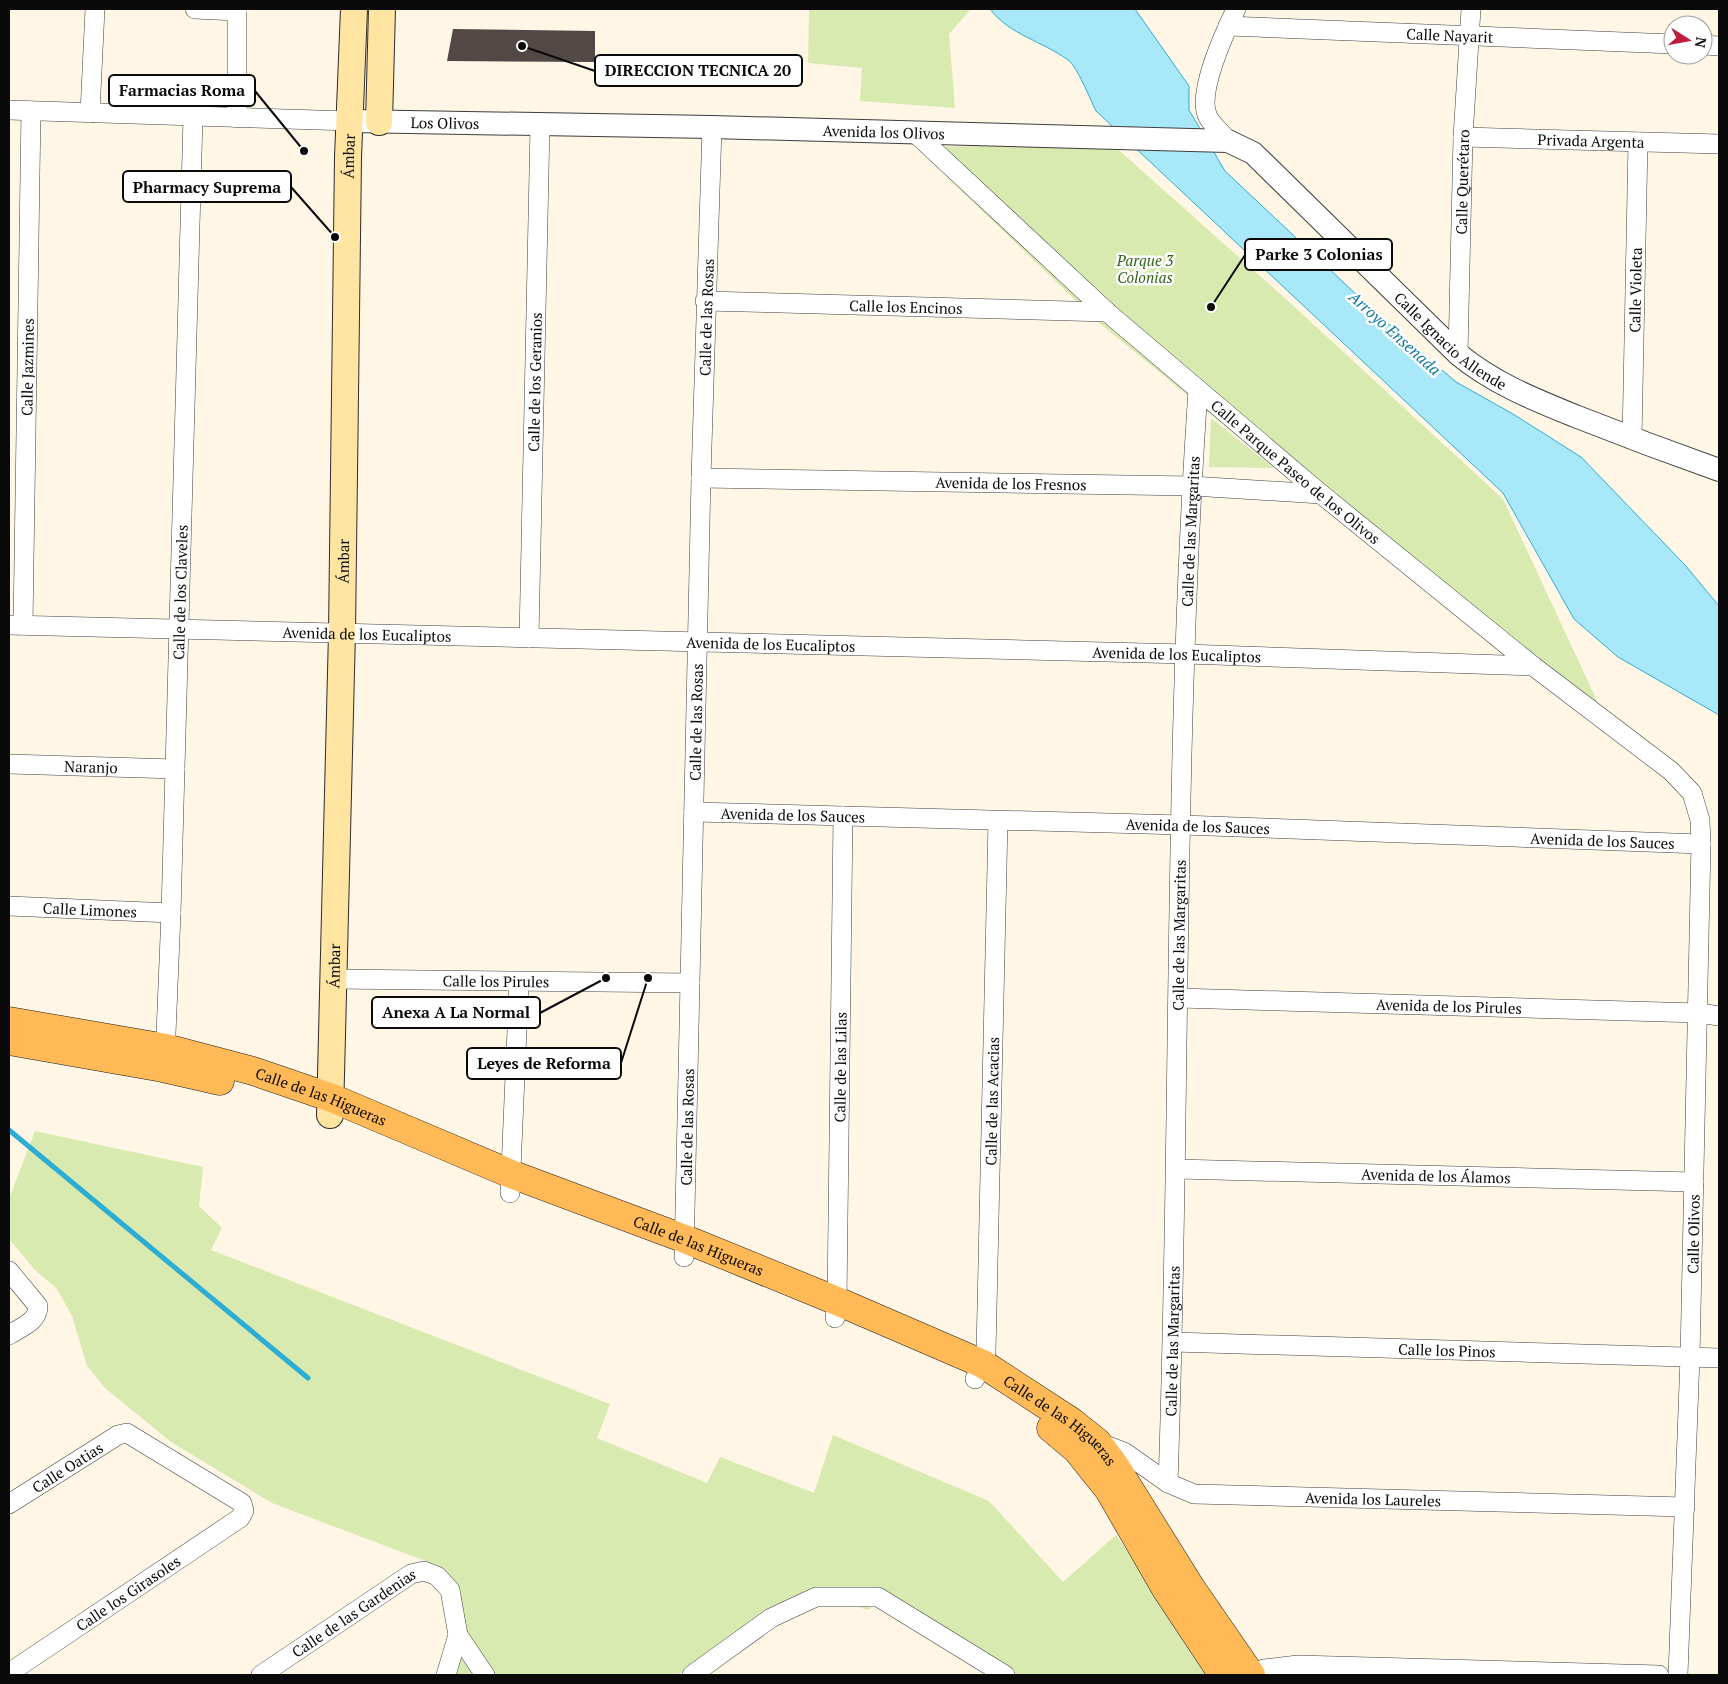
<svg xmlns="http://www.w3.org/2000/svg" width="1728" height="1684" font-family="'PT Serif',serif">
<style>
.green{fill:#d8eaaf}
.water{fill:#a8e8f9;stroke:#2cadd3}
.lines{fill:none;stroke-linecap:round;stroke-linejoin:round}
.stream{stroke:#2cadd3;stroke-width:5}
.building{fill:#524846}
.minor-casing{stroke:#3d3d3d;stroke-width:20}
.tertiary-casing{stroke:#3d3d3d;stroke-width:24}
.secondary-casing{stroke:#2c2c2c;stroke-width:28}
.primary-casing{stroke:#1b1b1b;stroke-width:29}
.minor{stroke:#fff;stroke-width:19}
.tertiary{stroke:#fff;stroke-width:22}
.secondary{stroke:#ffe5a1;stroke-width:26}
.primary{stroke:#ffb956;stroke-width:28}
.labels{text-anchor:middle;dominant-baseline:central;stroke-width:5;stroke-linejoin:round;paint-order:stroke}
.street-label{font-size:15px;fill:#0a0a0a;stroke:#fff}
.park-label{font-size:15px;font-style:italic;fill:#346318;stroke:#fff}
.water-label{font-size:16px;font-style:italic;fill:#0f799f;stroke:#fff}
.leader{fill:none;stroke:#0a0a0a;stroke-width:2}
.callout-dot{fill:#0a0a0a;stroke:#fff;stroke-width:2}
.callout{fill:#fff;stroke:#0a0a0a;stroke-width:2}
.callout-label{font-size:16px;text-anchor:middle;font-weight:bold;fill:#0a0a0a}
</style>
<rect width="100%" height="100%" fill="#fff6e6"/>
<!-- green -->
<path class="green" d="M809,9H971L949,34L955,108L860,101L862,68L808,63Z
M1112,144L1287,300L1503,499L1612,733L1526,672L1097,321L916,147Z
M1211,418L1274,468L1209,467Z
M35,1131L203,1167L199,1206L222,1228L211,1250L610,1404L597,1438L707,1483L720,1457L814,1493L833,1435L989,1501L1063,1582L1116,1535L1212,1675H1005L878,1597L869,1610L816,1597L771,1618L677,1675H448L458,1635L444,1568L272,1503L171,1442L105,1388L87,1366L72,1316L57,1289L35,1270L9,1239V1199Z"/>
<!-- water -->
<path class="water" d="M990,9H1135L1189,86V110L1225,171L1377,314L1456,382L1513,414L1581,457L1685,565L1719,606V715L1618,657L1574,619L1503,493L1096,111C1090,99 1077,66 1068,60C1042,41 1010,35 990,9Z"/>
<g class="lines">
<!-- stream -->
<path class="stream" d="M9,1130L308,1378"/>
</g>
<!-- building -->
<path class="building" d="M453,29L595,31V62L447,61Z"/>
<g class="lines">
<!-- minor casing -->
<g class="minor-casing">
<g id="minor">
<path d="M195,9L237,11"/>
<path id="s1" d="M1228,26L1673,44"/>
<path d="M1703,45L1719,46"/>
<path d="M9,110L350,121"/>
<path d="M90,113L95,9"/>
<path d="M237,118V9"/>
<path id="s2" d="M914,132L1107,312L1321,494L1533,666L1671,771L1692,793L1700,820L1701,844L1690,1357L1678,1675"/>
<path id="s3" d="M1463,137L1719,144"/>
<path d="M1228,141C1222,133 1212,125 1208,117C1196,94 1225,32 1236,9"/>
<path id="s4" d="M705,301L1107,312"/>
<path id="s5" d="M1458,354L1463,137L1471,9"/>
<path id="s6" d="M1632,439L1638,142"/>
<path id="s7" d="M701,478L1192,486L1321,494"/>
<path id="s8" d="M9,625L1186,654L1533,666"/>
<path id="s9" d="M23,625L31,111"/>
<path id="s10" d="M529,638L540,125"/>
<path id="s11" d="M9,764L175,769"/>
<path id="s12" d="M694,812L1182,825L1701,844"/>
<path id="s13" d="M9,906L171,913"/>
<path id="s14" d="M334,979L690,983"/>
<path id="s15" d="M1179,998L1699,1013L1719,1016"/>
<path id="s16" d="M165,1058L171,913L193,117"/>
<path id="s17" d="M1177,1169L1694,1182"/>
<path d="M510,1193L519,982"/>
<path id="s18" d="M684,1257L701,478L712,127"/>
<path d="M9,1271L38,1306C38,1322 21,1327 9,1335"/>
<path id="s19" d="M835,1318L837,1301L843,816"/>
<path id="s20" d="M1173,1342L1719,1358"/>
<path id="s21" d="M975,1379L986,1352L998,821"/>
<path id="s22" d="M1098,1442L1124,1452L1168,1483L1194,1494L1685,1507"/>
<path id="s23" d="M1168,1483C1181,1119 1173,753 1198,390"/>
<path id="s24" d="M9,1504L118,1435L127,1433L242,1503L244,1511L240,1518L9,1673"/>
<path d="M458,1635L485,1675"/>
<path id="s25" d="M261,1675L411,1574L424,1571L437,1576L450,1590L458,1635L446,1675"/>
<path d="M692,1675L771,1618L816,1597H878L1005,1675"/>
<path d="M1246,1675L1264,1669L1298,1665L1659,1675"/>
</g>
</g>
<!-- tertiary casing -->
<g class="tertiary-casing">
<g id="tertiary">
<path id="s26" d="M350,121L712,127L1228,141L1253,153L1458,354C1493,383 1533,399 1575,416C1623,435 1671,453 1719,470"/>
</g>
</g>
<!-- secondary casing -->
<g class="secondary-casing">
<g id="secondary">
<path d="M379,122L382,9"/>
<path id="s27" d="M330,1115L342,632L348,157L354,9"/>
</g>
</g>
<!-- primary casing -->
<g class="primary-casing">
<g id="primary">
<path id="s28" d="M9,1021L166,1048L253,1071L332,1098L511,1174L685,1239L837,1301L983,1364L1072,1422L1097,1442L1115,1466L1191,1588L1251,1675"/>
<path d="M9,1041L163,1068L220,1081"/>
<path d="M1051,1428L1077,1450L1109,1490L1166,1589L1223,1675"/>
</g>
</g>
<!-- minor -->
<use href="#minor" class="minor"/>
<!-- tertiary -->
<use href="#tertiary" class="tertiary"/>
<!-- secondary -->
<use href="#secondary" class="secondary"/>
<!-- primary -->
<use href="#primary" class="primary"/>
</g>
<g class="labels">
<!-- street labels -->
<g class="street-label">
<text stroke="none"><textPath href="#s1" startOffset="222">Calle Nayarit</textPath></text>
<text stroke="none"><textPath href="#s26" startOffset="95">Los Olivos</textPath></text>
<text stroke="none"><textPath href="#s26" startOffset="534">Avenida los Olivos</textPath></text>
<text stroke="none"><textPath href="#s3" startOffset="128">Privada Argenta</textPath></text>
<text stroke="none"><textPath href="#s27" startOffset="959">Ámbar</textPath></text>
<text stroke="none"><textPath href="#s5" startOffset="172">Calle Querétaro</textPath></text>
<text stroke="none"><textPath href="#s6" startOffset="149">Calle Violeta</textPath></text>
<text stroke="none"><textPath href="#s4" startOffset="201">Calle los Encinos</textPath></text>
<text stroke="none"><textPath href="#s18" startOffset="940">Calle de las Rosas</textPath></text>
<text stroke="none"><textPath href="#s26" startOffset="1179">Calle Ignacio Allende</textPath></text>
<text stroke="none"><textPath href="#s9" startOffset="258">Calle Jazmines</textPath></text>
<text stroke="none"><textPath href="#s10" startOffset="256">Calle de los Geranios</textPath></text>
<text stroke="none"><textPath href="#s2" startOffset="511">Calle Parque Paseo de los Olivos</textPath></text>
<text stroke="none"><textPath href="#s7" startOffset="310">Avenida de los Fresnos</textPath></text>
<text stroke="none"><textPath href="#s23" startOffset="952">Calle de las Margaritas</textPath></text>
<text stroke="none"><textPath href="#s27" startOffset="554">Ámbar</textPath></text>
<text stroke="none"><textPath href="#s16" startOffset="466">Calle de los Claveles</textPath></text>
<text stroke="none"><textPath href="#s8" startOffset="358">Avenida de los Eucaliptos</textPath></text>
<text stroke="none"><textPath href="#s8" startOffset="762">Avenida de los Eucaliptos</textPath></text>
<text stroke="none"><textPath href="#s8" startOffset="1168">Avenida de los Eucaliptos</textPath></text>
<text stroke="none"><textPath href="#s18" startOffset="535">Calle de las Rosas</textPath></text>
<text stroke="none"><textPath href="#s11" startOffset="82">Naranjo</textPath></text>
<text stroke="none"><textPath href="#s12" startOffset="99">Avenida de los Sauces</textPath></text>
<text stroke="none"><textPath href="#s12" startOffset="504">Avenida de los Sauces</textPath></text>
<text stroke="none"><textPath href="#s12" startOffset="909">Avenida de los Sauces</textPath></text>
<text stroke="none"><textPath href="#s13" startOffset="81">Calle Limones</textPath></text>
<text stroke="none"><textPath href="#s23" startOffset="548">Calle de las Margaritas</textPath></text>
<text stroke="none"><textPath href="#s27" startOffset="149">Ámbar</textPath></text>
<text stroke="none"><textPath href="#s14" startOffset="162">Calle los Pirules</textPath></text>
<text stroke="none"><textPath href="#s15" startOffset="270">Avenida de los Pirules</textPath></text>
<text stroke="none"><textPath href="#s19" startOffset="251">Calle de las Lilas</textPath></text>
<text stroke="none"><textPath href="#s28" startOffset="322">Calle de las Higueras</textPath></text>
<text stroke="none"><textPath href="#s21" startOffset="280">Calle de las Acacias</textPath></text>
<text stroke="none"><textPath href="#s18" startOffset="130">Calle de las Rosas</textPath></text>
<text stroke="none"><textPath href="#s17" startOffset="259">Avenida de los Álamos</textPath></text>
<text transform="translate(1693 1234) rotate(-89)">Calle Olivos</text>
<text stroke="none"><textPath href="#s28" startOffset="728">Calle de las Higueras</textPath></text>
<text stroke="none"><textPath href="#s23" startOffset="142">Calle de las Margaritas</textPath></text>
<text stroke="none"><textPath href="#s20" startOffset="274">Calle los Pinos</textPath></text>
<text stroke="none"><textPath href="#s28" startOffset="1132">Calle de las Higueras</textPath></text>
<text stroke="none"><textPath href="#s24" startOffset="69">Calle Oatias</textPath></text>
<text stroke="none"><textPath href="#s22" startOffset="289">Avenida los Laureles</textPath></text>
<text transform="translate(128 1593) rotate(-34)">Calle los Girasoles</text>
<text stroke="none"><textPath href="#s25" startOffset="112">Calle de las Gardenias</textPath></text>
</g>
<!-- park labels -->
<g class="park-label">
<text x="1145" y="260">Parque 3<tspan x="1145" dy="17">Colonias</tspan></text>
</g>
<!-- water labels -->
<g class="water-label">
<text transform="translate(1395 333) rotate(42)">Arroyo Ensenada</text>
</g>
</g>
<!-- callouts -->
<path class="leader" d="M522 46L595 71M304 151L255 91M335 237L291 187M1211 307L1245 255M606 978L540 1013M648 978L621 1063"/>
<g class="callout-dot">
<circle cx="522" cy="46" r="5"/>
<circle cx="304" cy="151" r="5"/>
<circle cx="335" cy="237" r="5"/>
<circle cx="1211" cy="307" r="5"/>
<circle cx="606" cy="978" r="5"/>
<circle cx="648" cy="978" r="5"/>
</g>
<g class="callout">
<rect x="595" y="55" width="207" height="31" rx="5"/>
<rect x="109" y="75" width="146" height="31" rx="5"/>
<rect x="123" y="171" width="168" height="31" rx="5"/>
<rect x="1245" y="239" width="147" height="31" rx="5"/>
<rect x="372" y="997" width="168" height="31" rx="5"/>
<rect x="467" y="1048" width="154" height="31" rx="5"/>
</g>
<g class="callout-label">
<text x="698" y="76">DIRECCION TECNICA 20</text>
<text x="182" y="96">Farmacias Roma</text>
<text x="207" y="193">Pharmacy Suprema</text>
<text x="1319" y="260">Parke 3 Colonias</text>
<text x="456" y="1018">Anexa A La Normal</text>
<text x="544" y="1069">Leyes de Reforma</text>
</g>
<!-- border -->
<rect width="1728" height="1684" fill="none" stroke="#0a0a0a" stroke-width="20"/>
<!-- north arrow -->
<g transform="translate(1688 40) rotate(101)"><circle r="24" fill="#ffffff" stroke="#9d9d9d"/>
<path d="M0-4L9 19L0 12L-9 19Z" fill="#be1d40"/>
<text y="-8" font-size="14" font-weight="bold" text-anchor="middle" fill="#0a0a0a">N</text>
</g>
</svg>
